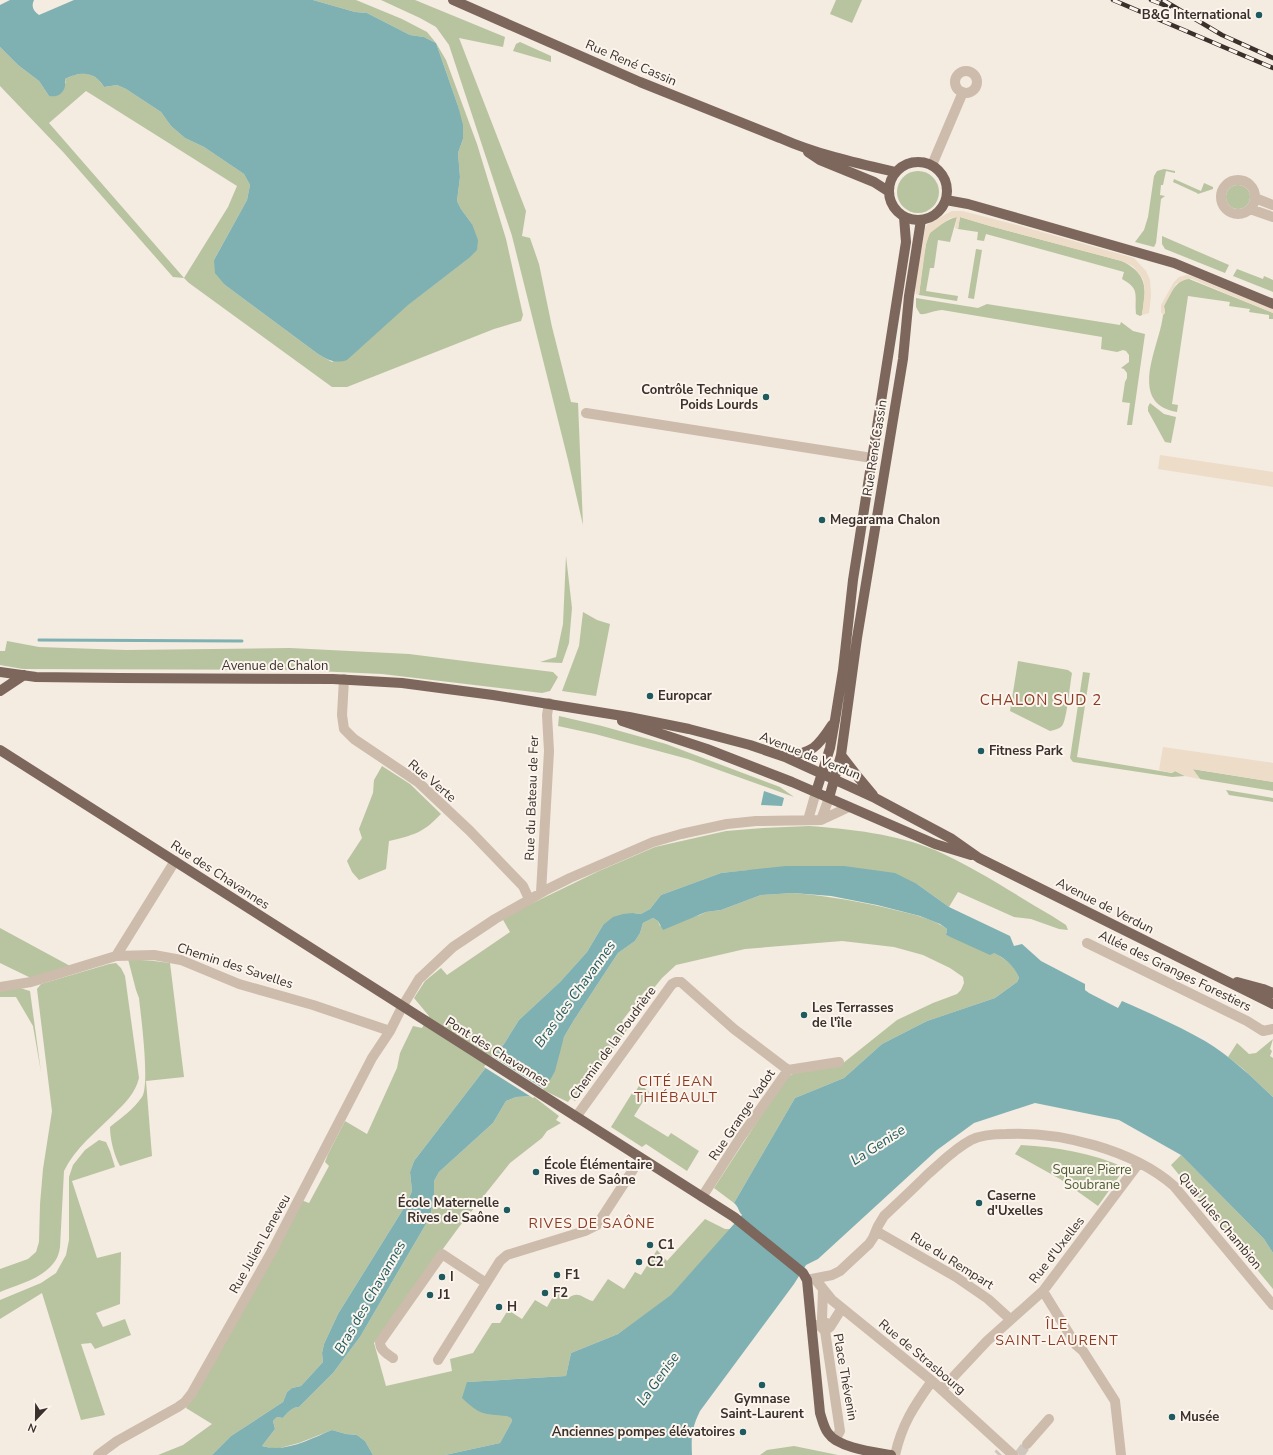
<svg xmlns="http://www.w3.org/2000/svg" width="1273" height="1455" font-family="'Nunito Sans',sans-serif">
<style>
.green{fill:#b8c4a0;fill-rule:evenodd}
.plaza{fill:#ecdcc8}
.water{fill:#7fb0b2}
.pier{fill:#f4ebe1}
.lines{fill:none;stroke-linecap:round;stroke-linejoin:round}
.stream{stroke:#7fb0b2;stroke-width:3}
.minor-tunnel{stroke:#cfc6bd;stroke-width:10;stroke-dasharray:10 5;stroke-linecap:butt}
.minor{stroke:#cdbbac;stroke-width:10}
.major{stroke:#7d675c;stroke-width:10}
.rail-casing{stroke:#3b302b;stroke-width:4.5}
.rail{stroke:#fbf5ee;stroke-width:3;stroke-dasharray:9;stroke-linecap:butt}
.poi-dot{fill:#1f5a5e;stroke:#fbf5ee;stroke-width:1.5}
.labels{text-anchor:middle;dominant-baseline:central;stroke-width:4;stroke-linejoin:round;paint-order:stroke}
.poi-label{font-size:13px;font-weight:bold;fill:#3b302b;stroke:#fbf5ee;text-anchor:start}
.street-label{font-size:13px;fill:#3b302b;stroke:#fbf5ee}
.park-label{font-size:13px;fill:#4a5a2e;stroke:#fbf5ee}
.water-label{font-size:14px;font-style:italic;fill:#1f5a5e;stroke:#fbf5ee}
.neighbourhood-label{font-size:14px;letter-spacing:1px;fill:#8c3b22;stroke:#fbf5ee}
.quarter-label{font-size:15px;letter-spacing:1px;fill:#8c3b22;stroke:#fbf5ee}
</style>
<rect width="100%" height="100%" fill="#f4ebe1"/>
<!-- green -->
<path class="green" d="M313,0H356L402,19L427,32L436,43L446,60L477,144L506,239L523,315L521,321L494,329L347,387H332L189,283L184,278L173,277L64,153L0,86V47L18,65L39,81L49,96L66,83L65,79C80,71 94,70 104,87L117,85L126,89L161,112L171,126L185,138L204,147L244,174L250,185L247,200L214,260L225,285L318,354L332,362L468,259L472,224L461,209L457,201L460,177L458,153L463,139L458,106L436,43L424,37L410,35L367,13L355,12ZM86,91L237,186L228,207L184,278L49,123Z
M381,0H415L505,37L503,47L459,38L526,211L522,236L530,238L539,264L552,327L571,402L578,403L583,525L568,460L512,236L449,45L436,27L420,18Z
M836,0H862L852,23L830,14Z
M520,42L551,56V62L513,51L516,44Z
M1164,169L1175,171V173L1166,171L1163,185H1161L1160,195L1165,196L1161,199L1156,243L1154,247L1135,242L1144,230L1148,217L1154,176L1157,171Z
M897 192a21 21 0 1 1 42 0a21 21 0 1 1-42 0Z
M1174,179L1201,191L1204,183L1213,187V189L1198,194L1197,193L1173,182Z
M1226 197a12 12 0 1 1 24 0a12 12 0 1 1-24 0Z
M957,217L950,242L938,240L934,268H930L926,291L958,296L957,301L919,295C921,282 924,241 930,233C935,227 950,218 957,217Z
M960,217L990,226L1122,261C1149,275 1146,289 1142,315L1140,316L1136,314C1134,296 1141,289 1122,279L1124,272L986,234L984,241L977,240L978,232L958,229Z
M1162,236L1229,265L1225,273L1165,249L1162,244Z
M976,249L982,250L974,299L968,298Z
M1237,269L1263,279L1264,276L1273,280V292L1233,276Z
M1189,279L1273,313V319H1269V315L1249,312L1250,309L1229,306L1230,302L1188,296L1172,404L1178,405L1177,412C1126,403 1160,346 1163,315L1165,313L1164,306C1169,296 1176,279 1189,279Z
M916,298L978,308L987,304L1120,325L1121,322L1133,331L1145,334L1132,425H1127L1130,403L1122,402L1125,382L1127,378V373L1124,369L1121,368L1129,362V355L1126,351L1123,350L1117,352L1101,349L1102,337L942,310C935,310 926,315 920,314L916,307Z
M1150,403L1164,414L1176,417L1171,443L1165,442L1148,411V407Z
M566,556L572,608L569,643L562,663L540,662L556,657L563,624Z
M583,612L597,620L610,624L596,696L562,691L579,646Z
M7,641L39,647L126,650L290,648L409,654L553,672L558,677L550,691L542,693L382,674L294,670L23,669L0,665V651H5Z
M1018,661L1068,670L1072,673C1070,683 1067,720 1062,726C1059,729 1054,730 1050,731L1010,711Z
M1083,672L1090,673L1077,757L1172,773L1175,771L1185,776L1172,777L1073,762L1070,758Z
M559,716L602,726L666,744L780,787L794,797L688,759L595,734L558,726Z
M382,766L410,784L441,814C423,833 414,835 389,841L386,869L359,880L352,872L347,861L362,838L359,829L373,793L374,780Z
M1192,769L1273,782V791L1200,779Z
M1226,790L1273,798V802L1229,795Z
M809,826C850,829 896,834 935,850C976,868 1014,894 1052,916L1066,925L1068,930L1059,929L1031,919L1014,917L958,892L949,907L917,884L750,870L721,873L661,895L650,909L641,914L633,913L603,925L587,952L560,982L519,1020L504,1044L414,1161L410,1172L412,1191L407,1203L338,1314L324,1344L322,1353L323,1362L301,1386L292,1388L287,1392L283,1402L231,1436L212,1455H158L183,1445L212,1424L186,1408L301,1200L309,1203L329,1166L325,1162L328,1154L345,1121L367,1134L397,1068L400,1053L413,1026L422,1028L429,1016L414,998L425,981L441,968L447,975L510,932L502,918L599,871L655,847L726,831L763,828Z
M793,893C829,896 864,902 899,911C916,915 933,919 947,929L946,935C968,943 1011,952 1019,978L1017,982L995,998L927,1021L882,1044L844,1078L795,1098L734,1203L714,1188L781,1085L789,1076L797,1072L842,1064L897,1020L933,1003L957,994L961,990L964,983L963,977L950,968L923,955L894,947L842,941L745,949L676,965L662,978L649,994L645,991L622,1021L629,1027L575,1101L571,1098L568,1102L541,1089L549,1082L564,1037L574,1020L618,953L635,941L640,933L643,923L653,918L658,921L660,926L700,915L706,912L721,910L761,895Z
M0,928L72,967L33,979L0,963Z
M128,959L154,961L170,963L184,1077L146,1081L152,1156L120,1166C114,1155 110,1139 110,1127C121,1118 134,1109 142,1097C150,1085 141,1016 139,998L136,990Z
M116,963L121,968L125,976L139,1078C135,1094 125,1103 113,1115C96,1132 75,1148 64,1171L60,1247C57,1275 22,1283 0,1292V1269L28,1259L36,1252L39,1242L40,1204L43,1169L52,1111L37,989L41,984L109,964Z
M20,988L30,991L41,1072L33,1026L16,997H0V990Z
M1273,1039L1270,1049L1272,1051L1270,1056L1273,1058V1097L1242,1068L1228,1057L1237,1043L1249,1054L1256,1053Z
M640,1084L649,1092L634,1116L668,1137L671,1133L699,1151L687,1171L646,1144L642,1147L611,1127L634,1090L636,1091Z
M533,1096L559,1116L556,1120L561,1123L547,1131L542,1138L510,1163L459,1227L374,1343L386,1386L452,1371L450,1359L473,1353L492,1323H500L508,1310L522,1319L535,1300L547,1307L560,1285L565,1288L561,1295L567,1299C579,1289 583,1299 593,1301L608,1279L624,1289L635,1272L641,1275L657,1250L667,1261L705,1219L725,1229H730L733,1226L671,1296L618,1334L571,1353L566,1376L467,1382L511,1418L512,1421L500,1443L445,1455H373L365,1441L357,1435L346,1434L332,1430L299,1443L276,1449L262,1446L275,1429L273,1421L277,1417L283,1418C287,1413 292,1407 299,1407L333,1373L360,1337L430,1217L434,1196V1181L439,1172L493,1123L506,1101L516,1097Z
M99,1140L106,1142L110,1151L115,1167L72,1181L97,1258L121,1252L120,1304L96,1313L103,1327L125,1319L131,1335L95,1349L91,1343L81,1344L105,1415L81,1420L42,1293L0,1319V1300L41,1283L56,1273L66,1255L69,1240V1177L73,1165L85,1150Z
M1021,1145C1057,1147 1093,1153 1125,1168L1098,1206L1060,1179L1015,1154Z
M1181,1155L1264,1239L1273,1253V1289L1171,1165Z
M794,1446L838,1455H760L767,1450Z"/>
<!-- plaza -->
<path class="plaza" d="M952,211H962L1013,224L1134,258L1146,271L1150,280L1151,295L1149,313L1142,315L1145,290L1143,279L1133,266L1121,261L990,226L960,217L958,229L955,228L957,217L950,218L930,233L926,244L919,295L916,294L915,287L925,228L928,224Z
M1187,275L1194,277L1273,309V313L1192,279H1186L1176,284L1164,306L1165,313L1163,315L1161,312V305L1174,282L1179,277Z
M1160,455L1273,472V487L1158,469Z
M1163,747L1273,763V782L1193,769L1200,779L1185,776L1175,771L1172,773L1159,770Z"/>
<!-- water -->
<path class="water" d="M10,0H34C31,6 33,11 39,15L74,0H313L355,12L367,13L410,35L424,37L436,43L458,106L463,125V139L458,153L460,177L457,201L461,209L472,224L478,240L477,250L468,259L408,305L347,360C335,364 328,360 318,354L225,285L215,273L214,260L247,200L250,185L244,174L204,147L185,138L171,126L161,112L126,89L117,85L104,87C95,71 80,71 65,79C67,90 60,98 49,96L39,81L18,65L0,47V5Z
M764,791L784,798L782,806L761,805Z
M786,866H844L895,873L917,884L949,907L1010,936L1014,946L1022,944L1041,961L1085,984V990L1089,993L1118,1008L1122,1001C1149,1013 1179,1026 1205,1041C1230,1056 1252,1077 1273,1097V1253L1264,1239L1181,1155L1119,1120L1035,1103L974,1123L937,1150L818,1259L806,1265L794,1284L700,1411C692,1427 691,1437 692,1455H445L500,1443L512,1421L511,1418L507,1416C483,1414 480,1415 462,1398L467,1382L566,1376L571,1353L618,1334L671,1295L742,1215C738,1211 739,1207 734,1203L795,1098L844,1078L882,1044L927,1021L995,998L1017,982L1019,978C1015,967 1005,958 994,953L990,955L946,935L947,929L940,924L920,916L877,905L831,896L793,893L761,895L721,910L706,912L663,930L658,921L653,918L643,923L640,933L635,941L618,953L574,1020L564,1037L555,1071L549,1082L533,1096L516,1097L506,1101L493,1123L439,1172L434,1181V1196L430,1217L360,1337L333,1373L299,1407C292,1407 287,1413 283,1418L277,1417L273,1421L275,1429L262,1446C286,1453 310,1439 332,1430L346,1434L357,1435L365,1441L373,1455H212L231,1436L283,1402L287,1392L292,1388L301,1386L323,1362L322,1353L324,1344L338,1314L407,1203L412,1191L410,1172L414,1161L504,1044L519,1020L560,982L587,952L603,925L613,917L623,914L633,913L641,914L650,909L661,895L721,873Z"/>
<!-- pier -->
<path class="pier" d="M492,1056L544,1089L533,1098L484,1067Z"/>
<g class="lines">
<!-- stream -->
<path class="stream" d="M39,640L242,641"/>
<!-- minor-tunnel -->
<path class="minor-tunnel" d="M998,1455L1000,1453
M1019,1455L1027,1444"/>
<!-- minor -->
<path class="minor" d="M955 82a11 11 0 1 1 22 0a11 11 0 1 1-22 0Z
M932,165L963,92
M1221 197a17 17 0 1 1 34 0a17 17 0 1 1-34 0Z
M1255,198L1273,205
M1250,209L1273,217
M586,413L872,458
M344,679L342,715L344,729L354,739L418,782L470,831L523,886L529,899
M808,820L816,792
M821,820L829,798
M541,893L549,751L547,715L549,703
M1087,943L1247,1021L1263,1031L1273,1029
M116,956L175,861
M0,987L31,982L116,956L154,955L181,960L239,984L313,1005L390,1031
M576,1117L672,984L676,982H681L734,1029L788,1070
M702,1197L740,1138L788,1070L839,1062
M876,1231L956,1277L988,1299L1010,1319
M815,1279L832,1300L932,1381L1013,1455
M807,1280L832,1275L840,1271L869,1244L873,1238L878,1226L884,1216C899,1202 914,1188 928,1174C942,1162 954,1149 971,1140C981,1135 995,1134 1006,1134C1060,1131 1133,1150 1174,1186L1273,1305
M823,1290L822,1319L830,1327
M1043,1291L1076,1345L1083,1351L1115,1401L1121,1455
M811,1324L820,1326L825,1331L840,1431L835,1440
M826,1330L830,1327L842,1308
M393,1358C387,1354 380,1350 380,1342L442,1254L486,1283
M438,1360L500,1261L507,1255L585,1231L597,1225L640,1159
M942,1389L987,1341L1043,1291L1139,1163
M1027,1444L1049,1419
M98,1455L117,1441L178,1407L185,1402L192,1393L272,1251L372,1058L390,1031L402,1007L419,979L453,947L495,919L548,889L570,878L653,842L681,834L727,824L756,821L821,820L849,807
M895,1455C902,1424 914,1406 932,1381"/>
<!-- major -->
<path class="major" d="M453,0L640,82L780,138C816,154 856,163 895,172
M808,152L820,160L874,182L888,191
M889 191a29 29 0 1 1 58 0a29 29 0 1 1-58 0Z
M946,200L968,204L1174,263L1273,304
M0,672L36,677L119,678L333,679L402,683L493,695L629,717L689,729L750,745L785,757L875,798L952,839L979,858L1273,1004
M0,691L24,675
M622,721L707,749L792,782L935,844L971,855
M0,750L734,1217L803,1273L807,1280L820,1413C822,1419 824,1428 828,1433C838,1448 874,1452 891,1455
M841,755L858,777L873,795
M785,757C813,752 817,748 832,725
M816,792L830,748L835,720L843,670L853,580L906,242L904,217
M829,798L841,755L857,638L903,359L909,296L921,220
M1237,982L1263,989L1273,993"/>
<!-- rail casing -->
<g class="rail-casing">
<path id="rail" d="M1113,0L1273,68
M1151,0L1169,7
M1163,0L1222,35L1273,58"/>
</g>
<!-- rail -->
<use href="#rail" class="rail"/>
</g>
<!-- markers -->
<g class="poi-dot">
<circle cx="1259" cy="15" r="4"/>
<circle cx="766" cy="397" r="4"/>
<circle cx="822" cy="520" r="4"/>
<circle cx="650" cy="696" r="4"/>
<circle cx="981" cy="751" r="4"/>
<circle cx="804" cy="1015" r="4"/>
<circle cx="536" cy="1172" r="4"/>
<circle cx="979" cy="1203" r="4"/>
<circle cx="507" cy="1210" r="4"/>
<circle cx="650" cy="1245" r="4"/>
<circle cx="639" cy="1262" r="4"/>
<circle cx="557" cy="1275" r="4"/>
<circle cx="442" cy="1277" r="4"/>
<circle cx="545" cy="1293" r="4"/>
<circle cx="430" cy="1295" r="4"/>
<circle cx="499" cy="1307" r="4"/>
<circle cx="762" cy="1385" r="4"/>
<circle cx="1172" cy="1417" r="4"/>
<circle cx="743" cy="1432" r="4"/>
</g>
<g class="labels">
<!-- poi labels -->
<g class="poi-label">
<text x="1251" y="15" text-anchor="end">B&amp;G International</text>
<text x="758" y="390" text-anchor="end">Contrôle Technique<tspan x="758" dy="15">Poids Lourds</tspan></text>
<text x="830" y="520">Megarama Chalon</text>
<text x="658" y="696">Europcar</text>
<text x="989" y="751">Fitness Park</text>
<text x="812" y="1008">Les Terrasses<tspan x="812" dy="15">de l'île</tspan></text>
<text x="544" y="1165">École Élémentaire<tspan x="544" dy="15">Rives de Saône</tspan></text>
<text x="987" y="1196">Caserne<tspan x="987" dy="15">d'Uxelles</tspan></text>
<text x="499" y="1203" text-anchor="end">École Maternelle<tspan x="499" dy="15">Rives de Saône</tspan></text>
<text x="658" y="1245">C1</text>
<text x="647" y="1262">C2</text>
<text x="565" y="1275">F1</text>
<text x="450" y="1277">I</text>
<text x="553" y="1293">F2</text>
<text x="438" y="1295">J1</text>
<text x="507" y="1307">H</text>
<text x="762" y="1399" text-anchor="middle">Gymnase<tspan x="762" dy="15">Saint-Laurent</tspan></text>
<text x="1180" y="1417">Musée</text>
<text x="735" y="1432" text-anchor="end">Anciennes pompes élévatoires</text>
</g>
<!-- street labels -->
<g class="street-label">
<text transform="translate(631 63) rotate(23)">Rue René Cassin</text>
<text transform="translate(875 448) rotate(-81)">Rue René Cassin</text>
<text x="275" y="666">Avenue de Chalon</text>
<text transform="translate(810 756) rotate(22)">Avenue de Verdun</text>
<text transform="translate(432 781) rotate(40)">Rue Verte</text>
<text transform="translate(532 798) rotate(-88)">Rue du Bateau de Fer</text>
<text transform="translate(220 875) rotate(33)">Rue des Chavannes</text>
<text transform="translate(1105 906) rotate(27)">Avenue de Verdun</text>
<text transform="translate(235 966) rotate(18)">Chemin des Savelles</text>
<text transform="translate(1175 971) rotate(26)">Allée des Granges Forestiers</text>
<text transform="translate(613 1043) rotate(-54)">Chemin de la Poudrière</text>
<text transform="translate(497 1052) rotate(32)">Pont des Chavannes</text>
<text transform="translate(742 1115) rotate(-56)">Rue Grange Vadot</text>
<text transform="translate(1220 1221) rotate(50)">Quai Jules Chambion</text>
<text transform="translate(260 1244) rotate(-61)">Rue Julien Leneveu</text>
<text transform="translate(1057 1250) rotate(-52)">Rue d'Uxelles</text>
<text transform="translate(952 1261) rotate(32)">Rue du Rempart</text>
<text transform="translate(922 1357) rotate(40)">Rue de Strasbourg</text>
<text transform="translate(845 1377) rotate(80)">Place Thévenin</text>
</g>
<!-- park labels -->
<g class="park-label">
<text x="1092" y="1170">Square Pierre<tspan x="1092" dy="15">Soubrane</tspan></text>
</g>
<!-- water labels -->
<g class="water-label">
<text transform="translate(575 994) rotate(-54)">Bras des Chavannes</text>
<text transform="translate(878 1145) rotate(-33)">La Genise</text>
<text transform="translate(370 1297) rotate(-60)">Bras des Chavannes</text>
<text transform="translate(658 1379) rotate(-54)">La Genise</text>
</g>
<!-- neighbourhood labels -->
<g class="neighbourhood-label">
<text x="676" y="1081">CITÉ JEAN<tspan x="676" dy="16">THIÉBAULT</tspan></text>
<text x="592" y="1223">RIVES DE SAÔNE</text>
<text x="1057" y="1324">ÎLE<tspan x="1057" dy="16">SAINT-LAURENT</tspan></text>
</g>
<!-- quarter labels -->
<g class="quarter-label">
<text x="1041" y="700">CHALON SUD 2</text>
</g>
</g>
<!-- north arrow -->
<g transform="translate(36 1419) rotate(202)" stroke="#fbf5ee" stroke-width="3" paint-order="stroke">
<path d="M0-3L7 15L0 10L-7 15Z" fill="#3b302b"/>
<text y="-6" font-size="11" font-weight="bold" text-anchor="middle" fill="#3b302b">N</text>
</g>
</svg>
